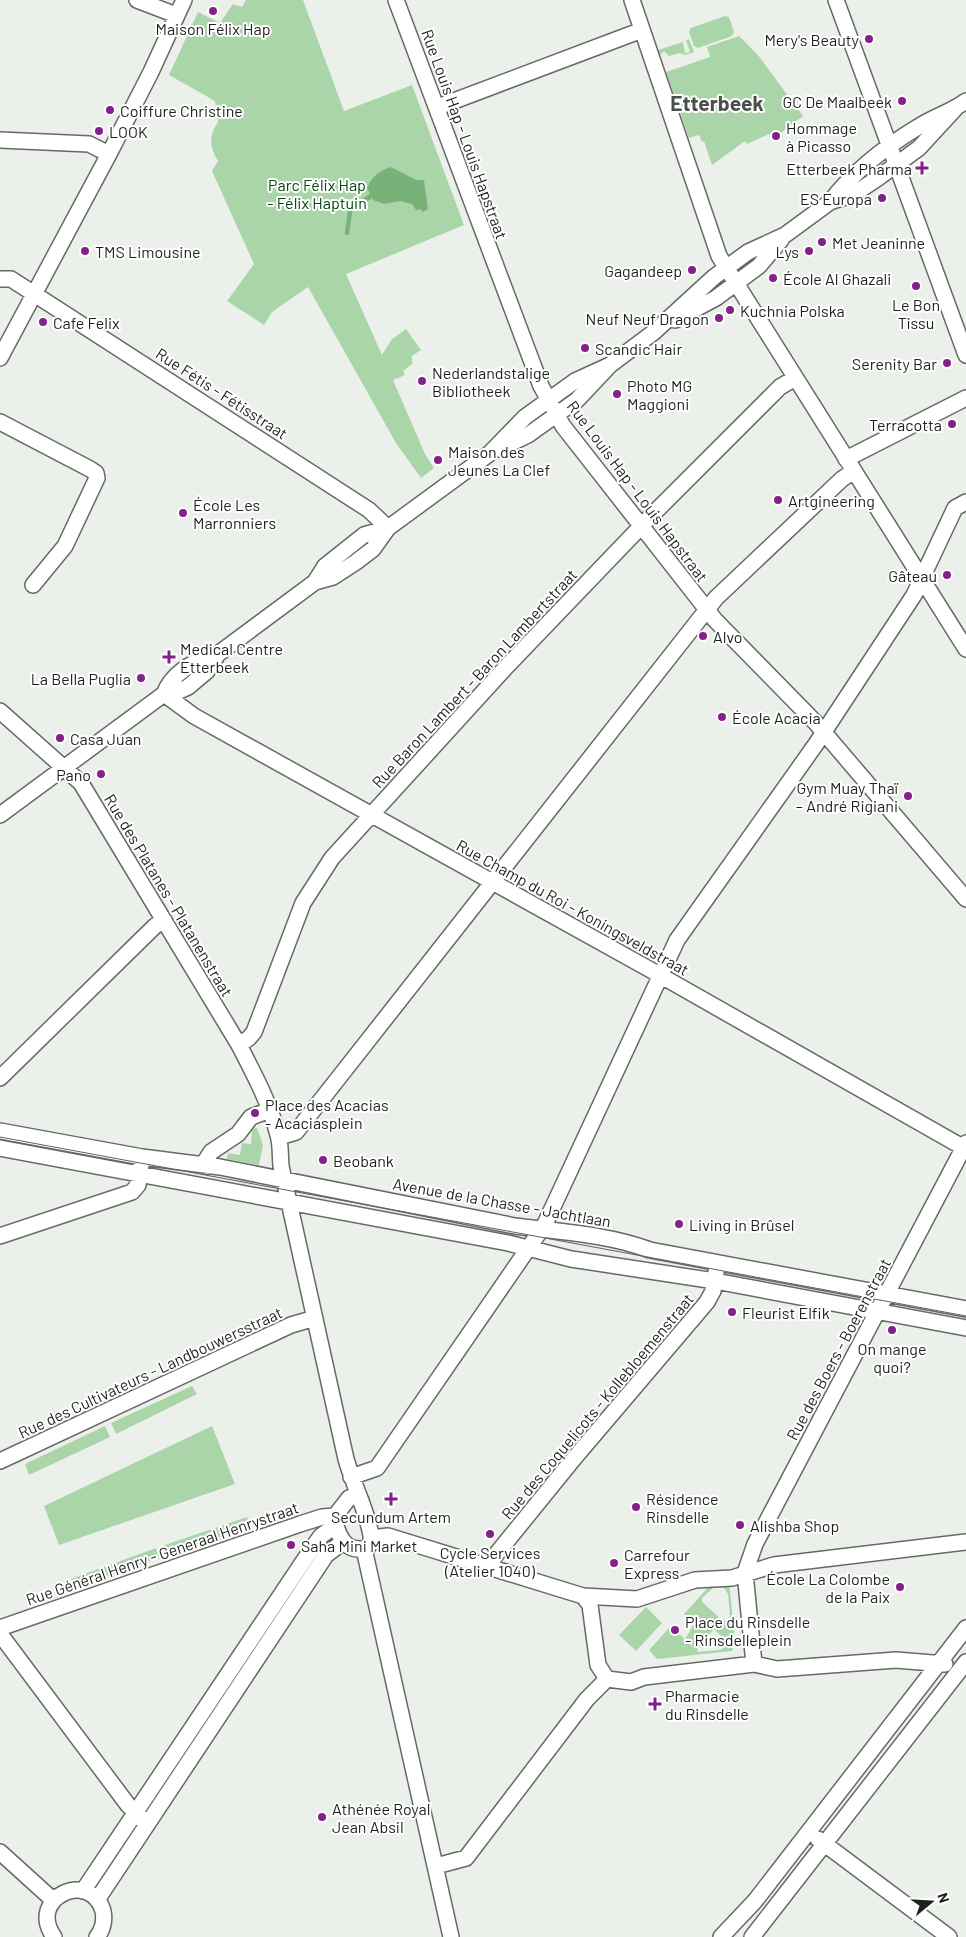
<svg xmlns="http://www.w3.org/2000/svg" width="966" height="1937" font-family="Barlow,sans-serif">
<style>
.green{fill:#aad5a9;fill-rule:evenodd}
.water{fill:#79b279}
.lines{fill:none;stroke-linecap:round;stroke-linejoin:round}
.stream{stroke:#79b279;stroke-width:4.5}
.minor-casing{stroke:#666a66;stroke-width:18}
.minor{stroke:#fff;stroke-width:15}
.tram{stroke:#5f625f;stroke-width:1}
.poi-dot{fill:#83218b;stroke:#fff;stroke-width:2}
.labels{text-anchor:middle;dominant-baseline:central;stroke-width:4;stroke-linejoin:round;paint-order:stroke}
.poi-label{font-size:16px;fill:#1e201e;stroke:#fff;text-anchor:start}
.street-label{font-size:16px;fill:#1e201e;stroke:#fff}
.park-label{font-size:16px;fill:#06460f;stroke:#fff}
.district-label{font-size:21px;font-weight:bold;fill:#4b4f4b;stroke:#fff}
</style>
<rect width="100%" height="100%" fill="#ecf0eb"/>
<!-- green -->
<path class="green" d="M246,0H303L344,111L412,85L464,225L346,274L382,355L392,339L406,329L421,350L412,356V364L403,371L405,375L393,380L425,454L434,468L421,478L396,443L308,287L272,312L264,325L227,301L254,264L212,171L218,161C209,145 209,137 218,122L215,101L169,75L198,12L220,23L233,4L242,7Z
M725,16L729,17L734,32L732,36L698,48L694,46L689,32L691,28Z
M739,36L758,55L803,116L773,139L769,134L747,144L745,141L712,165L704,141L702,142L699,135L689,138L666,72L710,57L707,47Z
M689,39L694,52L685,55L680,53L669,56L664,51L660,55L658,50L683,42L685,53L690,52L686,40Z
M257,1128L263,1145L259,1165L227,1159L228,1153L240,1155L242,1143L251,1144L252,1129Z
M192,1386L197,1394L116,1434L111,1423Z
M105,1426L110,1437L29,1475L25,1464Z
M212,1426L235,1484L59,1545L44,1506Z
M247,1517L250,1527L165,1556L162,1546Z
M156,1548L159,1558L74,1588L71,1579Z
M713,1582H729L735,1641L732,1651L657,1659L649,1650L671,1626L696,1650L686,1638L694,1623L684,1614ZM714,1587L724,1588L728,1594L730,1616L726,1621H723L702,1602V1598ZM714,1629L727,1642V1646L720,1650L698,1652L697,1649Z
M646,1607L662,1623L636,1651L619,1635Z"/>
<!-- water -->
<path class="water" d="M391,167L416,180H424L428,209L423,212L420,209L416,210L412,204L400,201L384,204L373,200L367,188C372,176 379,171 391,167Z"/>
<g class="lines">
<!-- stream -->
<path class="stream" d="M347,233L351,205H357L371,196"/>
<!-- minor casing -->
<g class="minor-casing">
<path id="minor" d="M137,0L176,15
M396,0L541,386L563,426L715,620L815,722L966,899
M632,0L719,256L966,649
M836,0L966,355
M438,107L642,30
M0,140L89,144L109,154
M830,202C853,172 885,147 918,127C933,117 951,112 966,101
M0,279H11L369,510L388,528
M675,320L716,298L759,266L781,240
M0,358L109,154L151,72L184,0
M0,422L90,469L96,473L97,478L65,546L33,585
M499,449L528,435L577,400L610,365L654,332L714,277L748,252L785,235L830,202L854,194L878,178L919,148L955,109
M846,459L966,398
M315,582L325,566L364,535L388,528
M164,694L194,716L649,969L966,1149
M164,694C173,671 196,660 218,654
M0,711L81,783L239,1045C254,1074 270,1104 278,1135C281,1145 280,1156 281,1166L346,1459C354,1487 368,1512 372,1541L367,1548C345,1554 336,1534 335,1516L349,1498L356,1496L361,1500
M0,815L164,694L175,693L188,687L207,671L218,654L315,582L333,577L356,562L373,549L388,528L489,454L525,417L575,381L610,365
M239,1045L249,1038L254,1032L303,903L332,858L507,666L651,516L780,387L795,378
M0,1078L155,926L164,920
M0,1131L142,1157L220,1167L515,1226C561,1232 607,1234 650,1250L966,1309
M279,1137L296,1132L716,598L842,479L854,471
M0,1148L508,1243L571,1259L715,1281L966,1328
M206,1166V1160L211,1152L238,1134L251,1117L270,1110
M0,1236L132,1192L138,1185L141,1165
M0,1461L291,1325L315,1318
M351,1477L377,1468L545,1224L677,940L816,744L914,595L955,508L966,502
M371,1538L388,1536L583,1596L637,1599L695,1580L732,1578L774,1565L966,1542
M364,1549L451,1937
M491,1567L494,1557L571,1462L707,1302L713,1291L716,1272
M583,1596L590,1605L598,1665L607,1679
M0,1628L300,1524L322,1517L335,1516
M0,1634L128,1805L143,1820
M754,1664L777,1669L896,1660L945,1664
M607,1679L631,1682L644,1677L754,1664L745,1573L755,1544L966,1143
M818,1839L949,1937
M0,1852L53,1900
M436,1866L466,1858L587,1699L607,1679
M83,1891L313,1547L321,1536L336,1525
M97,1900L326,1555L343,1542
M54,1937C26,1897 91,1869 103,1911C105,1921 103,1929 97,1937
M721,1937L755,1901L966,1628
M752,1937L966,1662"/>
</g>
<!-- minor -->
<use href="#minor" class="minor"/>
<!-- tram -->
<path class="tram" d="M0,1137L966,1316"/>
</g>
<!-- markers -->
<g class="poi-dot">
<circle cx="213" cy="11" r="5"/>
<circle cx="869" cy="39" r="5"/>
<circle cx="902" cy="101" r="5"/>
<circle cx="110" cy="110" r="5"/>
<circle cx="99" cy="131" r="5"/>
<circle cx="776" cy="136" r="5"/>
<path d="M919.5 160.5h5v5h5v5h-5v5h-5v-5h-5v-5h5z"/>
<circle cx="882" cy="198" r="5"/>
<circle cx="822" cy="242" r="5"/>
<circle cx="85" cy="251" r="5"/>
<circle cx="809" cy="251" r="5"/>
<circle cx="692" cy="270" r="5"/>
<circle cx="773" cy="278" r="5"/>
<circle cx="916" cy="286" r="5"/>
<circle cx="730" cy="310" r="5"/>
<circle cx="719" cy="318" r="5"/>
<circle cx="43" cy="322" r="5"/>
<circle cx="585" cy="348" r="5"/>
<circle cx="947" cy="363" r="5"/>
<circle cx="422" cy="381" r="5"/>
<circle cx="617" cy="394" r="5"/>
<circle cx="952" cy="424" r="5"/>
<circle cx="438" cy="460" r="5"/>
<circle cx="778" cy="500" r="5"/>
<circle cx="183" cy="513" r="5"/>
<circle cx="947" cy="575" r="5"/>
<circle cx="703" cy="636" r="5"/>
<path d="M166.5 649.5h5v5h5v5h-5v5h-5v-5h-5v-5h5z"/>
<circle cx="141" cy="678" r="5"/>
<circle cx="722" cy="717" r="5"/>
<circle cx="60" cy="738" r="5"/>
<circle cx="101" cy="774" r="5"/>
<circle cx="908" cy="796" r="5"/>
<circle cx="255" cy="1113" r="5"/>
<circle cx="323" cy="1160" r="5"/>
<circle cx="679" cy="1224" r="5"/>
<circle cx="732" cy="1312" r="5"/>
<circle cx="892" cy="1330" r="5"/>
<path d="M388.5 1491.5h5v5h5v5h-5v5h-5v-5h-5v-5h5z"/>
<circle cx="636" cy="1507" r="5"/>
<circle cx="740" cy="1525" r="5"/>
<circle cx="490" cy="1534" r="5"/>
<circle cx="291" cy="1545" r="5"/>
<circle cx="614" cy="1563" r="5"/>
<circle cx="900" cy="1587" r="5"/>
<circle cx="675" cy="1630" r="5"/>
<path d="M652.5 1696.5h5v5h5v5h-5v5h-5v-5h-5v-5h5z"/>
<circle cx="322" cy="1817" r="5"/>
</g>
<g class="labels">
<!-- poi labels -->
<g class="poi-label">
<text x="213" y="28" text-anchor="middle">Maison Félix Hap</text>
<text x="859" y="39" text-anchor="end">Mery's Beauty</text>
<text x="892" y="101" text-anchor="end">GC De Maalbeek</text>
<text x="120" y="110">Coiffure Christine</text>
<text x="786" y="127">Hommage<tspan x="786" dy="18">à Picasso</tspan></text>
<text x="109" y="131">LOOK</text>
<text x="912" y="168" text-anchor="end">Etterbeek Pharma</text>
<text x="872" y="198" text-anchor="end">ES Europa</text>
<text x="832" y="242">Met Jeaninne</text>
<text x="95" y="251">TMS Limousine</text>
<text x="799" y="251" text-anchor="end">Lys</text>
<text x="682" y="270" text-anchor="end">Gagandeep</text>
<text x="783" y="278">École Al Ghazali</text>
<text x="916" y="304" text-anchor="middle">Le Bon<tspan x="916" dy="18">Tissu</tspan></text>
<text x="740" y="310">Kuchnia Polska</text>
<text x="709" y="318" text-anchor="end">Neuf Neuf Dragon</text>
<text x="53" y="322">Cafe Felix</text>
<text x="595" y="348">Scandic Hair</text>
<text x="937" y="363" text-anchor="end">Serenity Bar</text>
<text x="432" y="372">Nederlandstalige<tspan x="432" dy="18">Bibliotheek</tspan></text>
<text x="627" y="385">Photo MG<tspan x="627" dy="18">Maggioni</tspan></text>
<text x="942" y="424" text-anchor="end">Terracotta</text>
<text x="448" y="451">Maison des<tspan x="448" dy="18">Jeunes La Clef</tspan></text>
<text x="788" y="500">Artgineering</text>
<text x="193" y="504">École Les<tspan x="193" dy="18">Marronniers</tspan></text>
<text x="937" y="575" text-anchor="end">Gâteau</text>
<text x="713" y="636">Alvo</text>
<text x="180" y="648">Medical Centre<tspan x="180" dy="18">Etterbeek</tspan></text>
<text x="131" y="678" text-anchor="end">La Bella Puglia</text>
<text x="732" y="717">École Acacia</text>
<text x="70" y="738">Casa Juan</text>
<text x="91" y="774" text-anchor="end">Pano</text>
<text x="898" y="787" text-anchor="end">Gym Muay Thaï<tspan x="898" dy="18">– André Rigiani</tspan></text>
<text x="265" y="1104">Place des Acacias<tspan x="265" dy="18">- Acaciasplein</tspan></text>
<text x="333" y="1160">Beobank</text>
<text x="689" y="1224">Living in Brûsel</text>
<text x="742" y="1312">Fleurist Elfik</text>
<text x="892" y="1348" text-anchor="middle">On mange<tspan x="892" dy="18">quoi?</tspan></text>
<text x="646" y="1498">Résidence<tspan x="646" dy="18">Rinsdelle</tspan></text>
<text x="391" y="1516" text-anchor="middle">Secundum Artem</text>
<text x="750" y="1525">Alishba Shop</text>
<text x="301" y="1545">Saha Mini Market</text>
<text x="490" y="1552" text-anchor="middle">Cycle Services<tspan x="490" dy="18">(Atelier 1040)</tspan></text>
<text x="624" y="1554">Carrefour<tspan x="624" dy="18">Express</tspan></text>
<text x="890" y="1578" text-anchor="end">École La Colombe<tspan x="890" dy="18">de la Paix</tspan></text>
<text x="685" y="1621">Place du Rinsdelle<tspan x="685" dy="18">- Rinsdelleplein</tspan></text>
<text x="665" y="1695">Pharmacie<tspan x="665" dy="18">du Rinsdelle</tspan></text>
<text x="332" y="1808">Athénée Royal<tspan x="332" dy="18">Jean Absil</tspan></text>
</g>
<!-- street labels -->
<g class="street-label">
<text transform="translate(465 134) rotate(70)">Rue Louis Hap - Louis Hapstraat</text>
<text transform="translate(222 393) rotate(33)">Rue Fétis - Fétisstraat</text>
<text transform="translate(638 491) rotate(53)">Rue Louis Hap - Louis Hapstraat</text>
<text transform="translate(474 678) rotate(-47)">Rue Baron Lambert - Baron Lambertstraat</text>
<text transform="translate(169 895) rotate(59)">Rue des Platanes - Platanenstraat</text>
<text transform="translate(573 907) rotate(29)">Rue Champ du Roi - Koningsveldstraat</text>
<text transform="translate(502 1202) rotate(10)">Avenue de la Chasse - Jachtlaan</text>
<text transform="translate(838 1349) rotate(-62)">Rue des Boers - Boerenstraat</text>
<text transform="translate(150 1372) rotate(-25)">Rue des Cultivateurs - Landbouwersstraat</text>
<text transform="translate(597 1406) rotate(-50)">Rue des Coquelicots - Kollebloemenstraat</text>
<text transform="translate(162 1553) rotate(-19)">Rue Général Henry - Generaal Henrystraat</text>
</g>
<!-- park labels -->
<g class="park-label">
<text x="317" y="184">Parc Félix Hap<tspan x="317" dy="18">- Félix Haptuin</tspan></text>
</g>
<!-- district labels -->
<g class="district-label">
<text x="717" y="102">Etterbeek</text>
</g>
</g>
<!-- north arrow -->
<g transform="translate(931 1902) rotate(72)" stroke="#ffffff" stroke-width="4" paint-order="stroke">
<path d="M0-4L9 19L0 12L-9 19Z" fill="#1e201e"/>
<text y="-8" font-size="14" font-weight="bold" text-anchor="middle" fill="#1e201e">N</text>
</g>
</svg>
